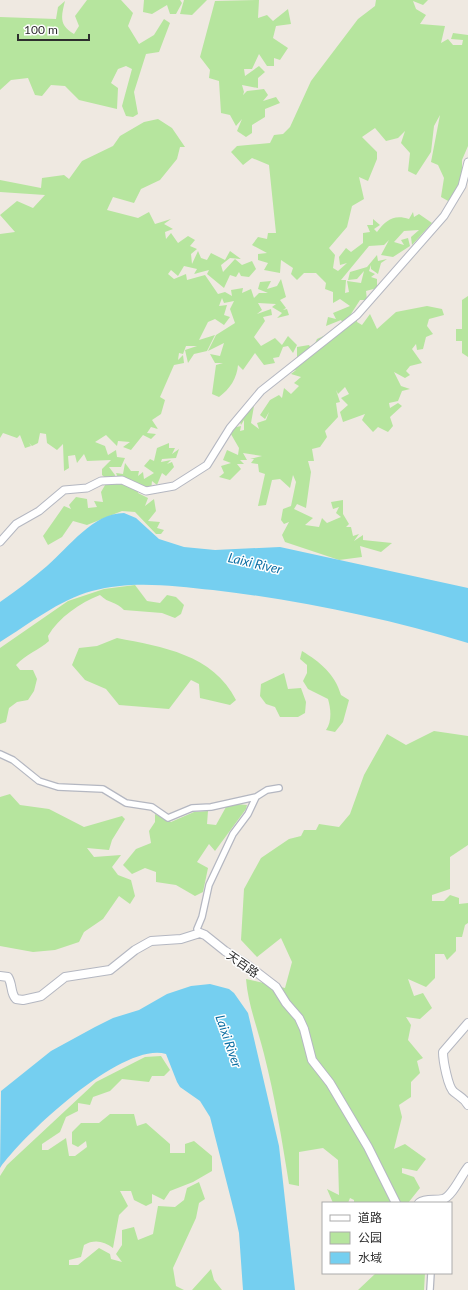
<svg xmlns="http://www.w3.org/2000/svg" width="468" height="1290" font-family="Lato,'Noto Sans SC',sans-serif">
<style>
.green{fill:#b6e59e}
.water{fill:#75cff0}
.lines{fill:none;stroke-linecap:round;stroke-linejoin:round}
.minor-casing{stroke:#b4b7c1;stroke-width:8}
.tertiary-casing{stroke:#b4b7c1;stroke-width:9}
.secondary-casing{stroke:#b4b7c1;stroke-width:10}
.minor{stroke:#fff;stroke-width:5.5}
.tertiary{stroke:#fff;stroke-width:7}
.secondary{stroke:#fff;stroke-width:8}
.labels{text-anchor:middle;dominant-baseline:central;stroke-width:3;stroke-linejoin:round;paint-order:stroke}
.street-label{font-size:12px;fill:#2e2e2e;stroke:#fff}
.water-label{font-size:13px;font-style:italic;fill:#0d6fa3;stroke:#fff}
</style>
<rect width="100%" height="100%" fill="#efe9e1"/>
<!-- green -->
<path class="green" d="M87,0H121L133,13L128,26L139,44L154,35L164,19L170,23L159,52L146,54L134,92L138,114L133,117L126,116L122,106L132,69L126,66L118,69L111,83L118,88L117,109L79,100L65,86L51,85L42,96L35,95L28,78L11,80L0,90V17L56,19L58,7L65,1C61,17 59,25 74,34L79,26L75,16Z
M144,0H180L182,3L176,14H170L167,5L152,14L143,12Z
M184,0H207L192,15L180,14Z
M259,0L258,18L267,15L273,21L288,9L291,24L276,26L273,38L288,48L280,60L274,58V66H267L259,54L252,69H244L245,76L259,66L265,72L258,78V88L242,85L244,92L243,95L247,91L264,89L268,95L263,101L276,97L280,103L265,109V117L252,125V133L246,137L237,131L242,119L236,126L230,115L221,113L219,81L209,78L210,70L200,57L215,1Z
M376,0H428L423,5L413,1L416,9L426,15L420,24L445,26L441,43L448,39L453,45H462L463,40L451,39L453,33L468,35V146L462,160V181L450,202L441,197L444,178L438,165L431,162L440,115L434,126L431,152L416,175L408,171L410,153L401,143L405,131L398,138L386,141L375,128L362,137L377,152V159L368,181L359,177L364,199L352,206L347,227L329,248L335,255L333,268L338,271L347,263L340,265L339,257L346,248L351,252L363,243V233L370,232L367,225H373V219L380,225L374,229L377,232C386,220 394,214 409,219L413,212L414,217L419,214L432,223L412,245L411,237L419,230L404,231L394,242L404,245L401,240L408,238L410,246L393,257L381,255L389,240L384,245L369,246L341,280H346L345,293L349,292L347,281L361,283L364,271L357,279L348,280L350,272L367,267L377,255L378,261L387,259L381,263L378,274L371,269V265L369,271L375,274L371,277L377,279V288L366,291L367,300H360L351,314L358,312L357,322L362,325L370,314L377,329L396,312L427,306L442,309L444,315L429,319L427,326L433,334L426,337L423,349L417,350L416,344L412,349L422,363L410,366L406,371L410,375L405,378L394,372L401,386L410,389L402,391L398,401L389,403L390,408L398,403L402,406L390,417L393,426L388,432L378,427L373,432L362,420L365,414L343,422L340,412L348,405L341,398L349,394L345,387L338,394L336,390L340,402L336,403L338,417L325,431L327,437L320,447L312,449L314,461H308L311,472L306,508L297,504L294,509L313,518L305,525L319,527L322,518L327,523L341,517L336,513L339,507L333,509L331,502L343,500V514L349,524L346,527H351L353,536L359,534L354,541L363,535V540L392,543L381,552L360,546L362,557L339,560L285,542L282,535L289,522L284,524L281,520L283,509L291,506L296,482L293,475L290,488L280,479L272,480L266,505L258,506L265,474L259,472L258,464L251,463L254,459H250L262,456L243,453L247,460H240L244,464H237L241,469L230,480L219,477L224,473L221,466L231,463L223,460L227,450L238,455L239,448L228,429L241,426L240,431L244,430V420L241,425L238,416L254,406L251,423L259,429L257,423L266,420L269,412L265,419L260,415L270,400L279,395L282,398L284,388L291,394L299,386L294,383L301,377L291,374L296,370L292,371L287,368L297,357V347L309,345L312,350L317,339L345,326L341,320L326,326L328,317L336,319L333,313L350,306L340,299L333,303V292L325,289L326,283L316,273H304L297,280L291,274L293,268L281,260L280,273L264,270L268,263L258,260V254L267,253L252,245L258,237L267,239L268,233H276L269,165L252,158L243,165L231,152L237,146L270,143L274,135L283,134L290,127L311,81L358,19L375,6Z
M158,119L172,128L185,147H180L177,159L160,180L141,189L134,203L113,197L107,210L138,218L149,212L155,224L171,219L164,224L173,229L165,232L166,239L171,233L178,243L188,236L195,240L190,246L197,249L191,254L192,264L198,251L201,258L207,260L211,253L225,260L230,251L241,259L230,258L221,265L223,272L235,259L242,265L252,261L256,269L249,277L241,276L239,272L236,277L230,275L224,288L207,274L209,270L194,274L197,269L184,266L178,276L171,270L168,274L174,279L186,274L187,280L205,275L218,294L225,292L232,296L231,290L243,288L242,293L251,289L254,298L259,293H268L258,289L260,282L271,281L267,289L277,286L281,279L286,297L280,300L286,308L283,310L287,309L289,315L277,318L282,313L272,307L276,304L258,303L262,310L257,314L271,309L272,315L263,317L265,321L254,337L261,346L275,338L282,345L288,336L297,345L293,353L288,346L283,347L279,357L273,358L275,363L264,365L255,353L243,370L238,365C237,378 230,389 219,397L212,394L216,365L223,363H215L210,354L220,356L224,343L208,351L216,335L235,323L230,309L234,301L224,303L222,298L219,306L227,305L224,315L230,317L224,325L215,319L208,322L199,340L215,335L207,351L194,354L188,363L185,350L197,346H186L183,354L179,353L178,360L183,355L184,363L174,365L160,397L165,400L161,414L152,420L158,429L151,427L147,433L156,434L151,439L143,435L131,450L123,447L130,442L118,441L117,446L106,435L95,442L105,446L108,455L116,450L117,457L125,458L121,467H109L115,475L114,483L119,480L116,473L123,474L125,463L131,471H139L138,476L143,472L144,479L154,473L144,466L150,459L154,461L157,448L169,443V448H175L172,454L179,449L176,458L162,459L161,462L171,460L167,464L172,462L174,467L166,476L162,473L157,485L152,481L151,490L137,484L138,493L148,498L145,506L154,499L156,511L148,521L160,522L157,528L164,530L161,534H156L135,512L122,511L87,525L73,521L62,537L48,545L43,536L64,506L71,509L69,505L76,497L87,499L88,508L97,507L94,501L103,502L101,492L108,480L102,475V469L111,460L87,461L84,454L77,463L75,455L68,456L69,468L64,471L63,444L57,450L47,443L46,434L40,433L38,443L32,446L29,443L31,446L25,448L20,435L17,438L3,433L0,438V234L15,232L0,215L17,201L33,208L45,195L0,192V180L41,188L42,178L64,175L69,179L82,161L113,146L120,136L144,122Z
M468,296V357L462,353V341H456V329H462V300Z
M135,585L147,601L160,603L167,595L176,597L184,605L181,614L175,618L162,613L124,610C116,601 109,604 100,595C80,603 59,617 48,636L49,641C39,650 26,654 16,665L20,670H33L37,679L34,691L28,700L17,702L9,708L6,722L0,724V648L68,601L104,589Z
M117,638C162,647 213,654 236,700L230,705L200,698L199,684L191,680L169,709L119,705L106,689L85,680L72,665L79,648L97,646Z
M302,651C320,662 335,674 341,695L349,700L343,722L335,732L326,730C332,722 331,709 328,699L308,689L303,681L307,673V665L300,659Z
M284,673L288,689L301,688L306,702L305,713L298,717H280L275,707L266,704L260,696L261,684Z
M434,731L468,736V845L450,857V889L432,895V901H444L450,895L459,898V904L468,903V923L465,925L462,937H456V951L447,960L444,954H435V978L426,987L408,979L414,996L423,993L432,1008L420,1019L406,1017L411,1025L408,1040L423,1058L417,1061L420,1073L411,1082V1097L399,1105L402,1117L394,1149L405,1144L426,1159L417,1171L402,1168V1173L414,1177L420,1188L408,1203H354V1200L350,1198L348,1203H333L327,1189L339,1195L338,1160L323,1148L299,1152V1186L289,1184C282,1140 275,1097 264,1054C258,1029 248,1005 246,979L285,988L292,962L281,938L257,957L241,940L244,889L261,858L289,839L301,836L304,830H316L319,824L339,827L350,814L364,775L387,734L406,745Z
M10,794L20,805L49,809L84,827L122,816L125,819L112,840L109,850L87,848L94,857L121,855L112,867L118,875L131,880L135,896L130,904L119,896L103,919L84,932L79,942L55,950L33,952L0,946V797Z
M236,804L247,805L246,809L215,851L209,844L197,862L208,868L203,892L195,896L176,885L156,882V872L145,868L132,874L123,865L136,849L151,843L149,831L155,822V814L171,822L194,812L208,811L207,824L216,825L226,807Z
M161,1056L170,1070L164,1076H152L149,1082L122,1079L110,1091L93,1097L90,1105L78,1103V1111L66,1117L60,1132L42,1144V1150H48L66,1138L69,1156H75L87,1147L86,1141L78,1147L72,1144V1132L81,1123H99L110,1114H134L137,1126L146,1123L170,1144V1153H185V1144L194,1141L212,1156V1171L193,1182L170,1191L164,1200L152,1194V1203L146,1206L134,1200L131,1191H120L128,1206L119,1215L113,1248C104,1241 94,1239 84,1245L81,1257L69,1260V1265H78L99,1248L110,1254L111,1259L122,1262L116,1254L122,1245V1230L134,1227L138,1240L153,1234L158,1206L175,1207L184,1200L187,1188L199,1182L205,1199L199,1203L196,1218L173,1268L176,1286L184,1290H0V1176L7,1165L96,1082L145,1057Z
M211,1269L214,1280L222,1290H192Z
M376,1273H425L424,1290H358Z"/>
<!-- water -->
<path class="water" d="M124,513L136,518L159,539L184,547L215,550L280,547L468,588V643C385,618 299,600 213,590C172,586 133,580 92,591C59,600 29,624 0,642V602C16,591 32,579 47,566C69,547 93,513 124,513Z
M210,984L229,989L234,993L248,1013L279,1146L295,1290H243L239,1233L235,1215L210,1117L200,1101L180,1087L177,1082L166,1054C123,1041 24,1134 0,1168L1,1091L51,1051L95,1027L113,1018L139,1010L167,994L191,986Z"/>
<g class="lines">
<!-- minor casing -->
<g class="minor-casing">
<path id="minor" d="M0,754L13,760L39,781L58,787L103,789L126,803L152,807L168,818L192,808L211,807L256,797
M200,933L197,929L202,917L209,885L233,834L248,814L256,797L267,790L279,788
M430,1290L431,1273"/>
</g>
<!-- tertiary casing -->
<g class="tertiary-casing">
<path id="tertiary" d="M0,542L16,524L39,511L64,490L87,488L101,481L122,480L146,491L174,486L207,465L230,428L261,391L357,315L444,216L462,186L468,162"/>
</g>
<!-- secondary casing -->
<g class="secondary-casing">
<path id="secondary" d="M0,976L8,977C13,985 10,993 16,999L23,1000L41,996L65,977L110,970L135,950L151,941L181,939L200,933L205,935L225,951L246,964L276,987L286,1003L299,1018L304,1029L312,1060L330,1083L368,1147L396,1203
M468,1023L443,1052C443,1060 448,1088 454,1092C460,1097 464,1098 468,1105
M419,1203C426,1198 435,1201 443,1199C452,1197 462,1174 468,1167"/>
</g>
<!-- minor -->
<use href="#minor" class="minor"/>
<!-- tertiary -->
<use href="#tertiary" class="tertiary"/>
<!-- secondary -->
<use href="#secondary" class="secondary"/>
</g>
<g class="labels">
<!-- street labels -->
<g class="street-label">
<text transform="translate(243 964) rotate(35)">天百路</text>
</g>
<!-- water labels -->
<g class="water-label">
<text transform="translate(255 563) rotate(13)">Laixi River</text>
<text transform="translate(229 1041) rotate(71)">Laixi River</text>
</g>
</g>
<!-- legend -->
<rect x="322" y="1202" width="130" height="72" fill="#ffffff" stroke="#ababab"/>
<rect x="330" y="1215" width="20" height="6" fill="#ffffff" stroke="#ababab"/>
<text x="358" y="1222" font-size="12" fill="#2e2e2e">道路</text>
<rect x="330" y="1232" width="20" height="12" fill="#b6e59e" stroke="#ababab"/>
<text x="358" y="1242" font-size="12" fill="#2e2e2e">公园</text>
<rect x="330" y="1252" width="20" height="12" fill="#75cff0" stroke="#ababab"/>
<text x="358" y="1262" font-size="12" fill="#2e2e2e">水域</text>
<!-- scale -->
<path d="M18 34v6h71v-6" fill="none" stroke="#2e2e2e" stroke-width="2"/>
<text x="24" y="34" font-size="12" fill="#2e2e2e" stroke="#ffffff" stroke-width="3" paint-order="stroke">100 m</text>
</svg>
